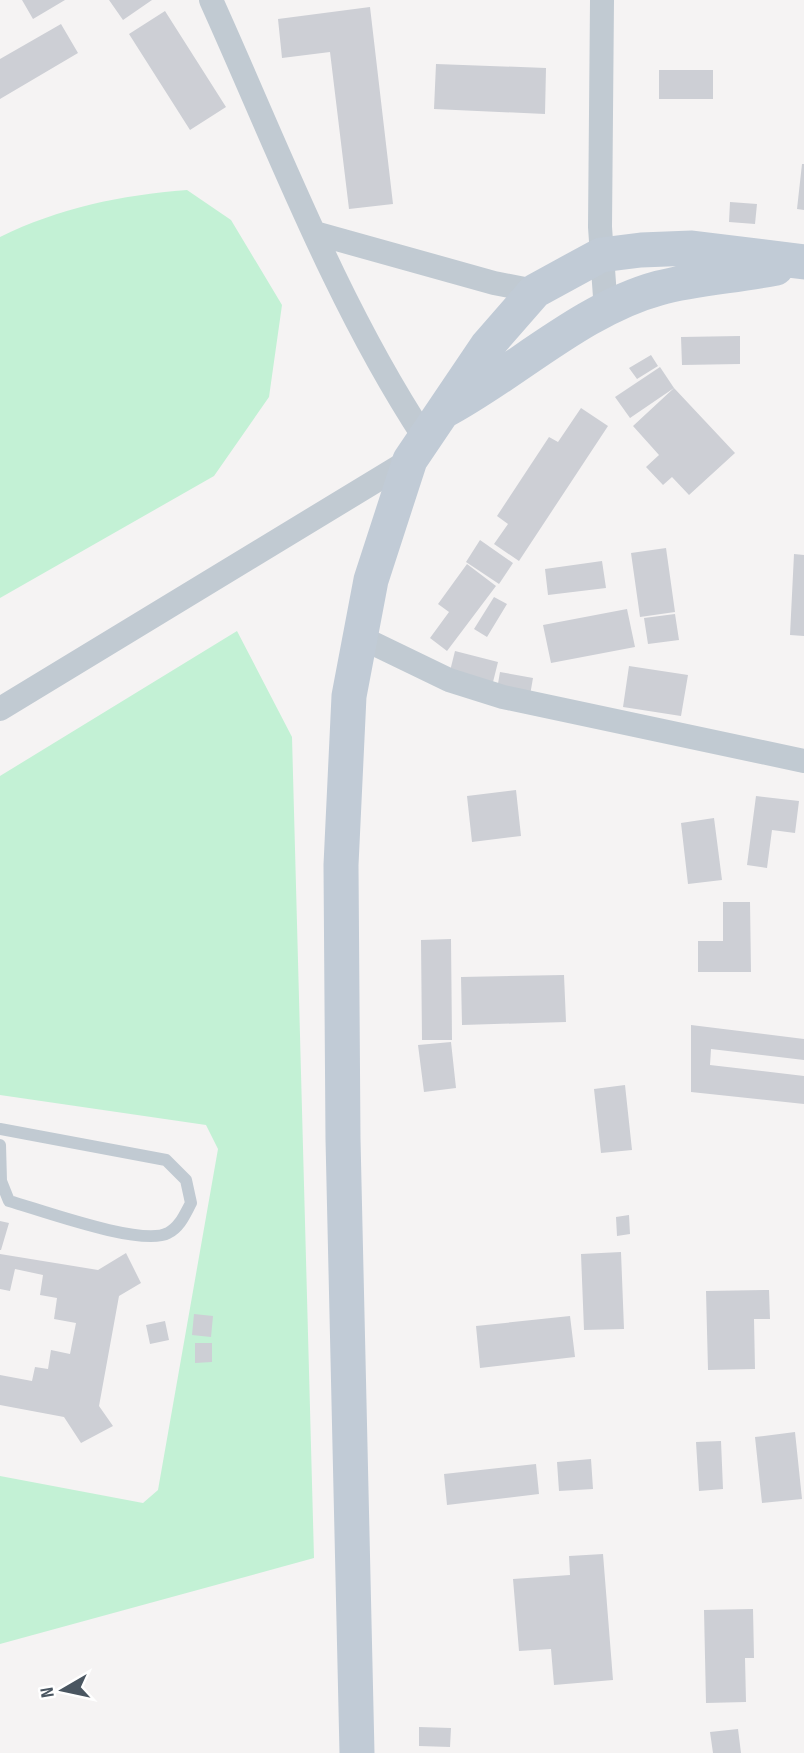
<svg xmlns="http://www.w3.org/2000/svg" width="804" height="1753" font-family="'Sofia Sans Condensed',sans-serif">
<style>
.green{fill:#c3f1d5}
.building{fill:#cdcfd5}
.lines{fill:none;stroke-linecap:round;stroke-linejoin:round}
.lane{stroke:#c1cad2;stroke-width:12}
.street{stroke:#c1cad2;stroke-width:24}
.secondary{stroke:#c1cbd6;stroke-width:35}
</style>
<rect width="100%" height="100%" fill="#f5f3f3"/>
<!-- green -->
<path class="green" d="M187,190L231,220L282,305L269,397L214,476L0,598V237C59,208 121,195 187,190Z
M237,631L292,737L314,1558L0,1644V1476L143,1503L158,1490L218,1149L206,1125L0,1095V776Z"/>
<!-- building -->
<path class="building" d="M22,0H65L33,19Z
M109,0H152L123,20Z
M370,7L393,204L349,209L330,52L282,58L278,19Z
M165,11L226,107L190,130L129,34Z
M61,24L78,53L0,99V59Z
M436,64L546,68L545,114L434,109Z
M659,70H713V99H659Z
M802,164H804V210L797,209Z
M730,202L757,204L755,224L729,222Z
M740,336V364L682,365L681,337Z
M651,355L658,366L637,379L629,368Z
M660,367L674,388L735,453L689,495L672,477L663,485L646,467L659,455L633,426L674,388L630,418L615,397Z
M581,408L608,426L519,561L494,544L508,524L497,516L549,437L558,442Z
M480,540L513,563L499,584L466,562Z
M666,548L675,612L640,617L631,553Z
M794,554L804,555V636L790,635Z
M602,561L606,588L548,595L545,569Z
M467,564L496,586L447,651L430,638L449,612L438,604Z
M494,597L507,604L487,637L474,629Z
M627,609L635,647L551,663L543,625Z
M675,614L679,640L648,644L644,618Z
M455,651L498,662L490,694L447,683Z
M629,666L688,675L681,716L623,707Z
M500,672L533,678L529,701L496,695Z
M516,790L521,836L472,842L467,796Z
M756,796L799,801L795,833L772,830L767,868L747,865Z
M714,818L722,880L688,884L681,823Z
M723,902H750L751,972H698V941H723Z
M451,939L452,1040H422L421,940Z
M564,975L566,1022L462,1025L461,977Z
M691,1025L804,1039V1060L711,1049L710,1065L804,1076V1104L691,1092Z
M451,1042L456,1088L424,1092L418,1045Z
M625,1085L632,1150L601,1153L594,1089Z
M629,1215L630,1234L617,1236L616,1217Z
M0,1221L9,1223L1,1250H0Z
M621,1252L624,1329L584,1330L581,1254Z
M126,1253L141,1283L119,1296L99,1406L113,1426L81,1443L64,1417L0,1405V1375L32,1381L35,1367L48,1369L51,1350L70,1354L76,1323L54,1319L57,1298L40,1295L43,1275L15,1269L10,1291L0,1289V1254L98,1270Z
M769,1290L770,1319H754L755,1369L708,1370L706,1291Z
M194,1314L213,1316L211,1337L192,1335Z
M570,1316L575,1357L480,1368L476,1326Z
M165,1321L169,1340L150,1344L146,1325Z
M195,1343H212V1362L195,1363Z
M795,1432L802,1499L762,1503L755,1437Z
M721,1441L723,1489L699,1491L696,1442Z
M591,1459L593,1489L559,1491L557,1462Z
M536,1464L539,1494L447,1505L444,1474Z
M603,1554L613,1680L554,1685L551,1649L519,1651L513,1579L570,1575L569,1556Z
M753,1609L754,1658H745L746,1702L706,1703L704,1610Z
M419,1727L451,1728L450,1747L419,1746Z
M738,1729L741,1753H713L710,1732Z"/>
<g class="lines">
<!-- lane -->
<path class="lane" d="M0,1129L166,1160L186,1180L191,1203C185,1214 180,1227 168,1233C142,1247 41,1210 9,1201L1,1181L0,1145"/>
<!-- street -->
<path class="street" d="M211,0C277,146 336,303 424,437
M602,0L600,227L606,311
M315,233L494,283L535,291
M358,636L449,680L503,697L804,761
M0,709L410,460"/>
<!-- secondary -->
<path class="secondary" d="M444,411C514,374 581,309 659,288C696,278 737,276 776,268
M357,1753L343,1139L341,865L349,696L371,580L410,460L487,346L535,291L601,255L641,250L692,248L804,262"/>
</g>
<!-- north arrow -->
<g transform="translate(63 1690) rotate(261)" stroke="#ffffff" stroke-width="5" paint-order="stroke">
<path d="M0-5L12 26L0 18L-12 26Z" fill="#4a5661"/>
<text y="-10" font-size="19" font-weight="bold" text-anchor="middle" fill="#4a5661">N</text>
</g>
</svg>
